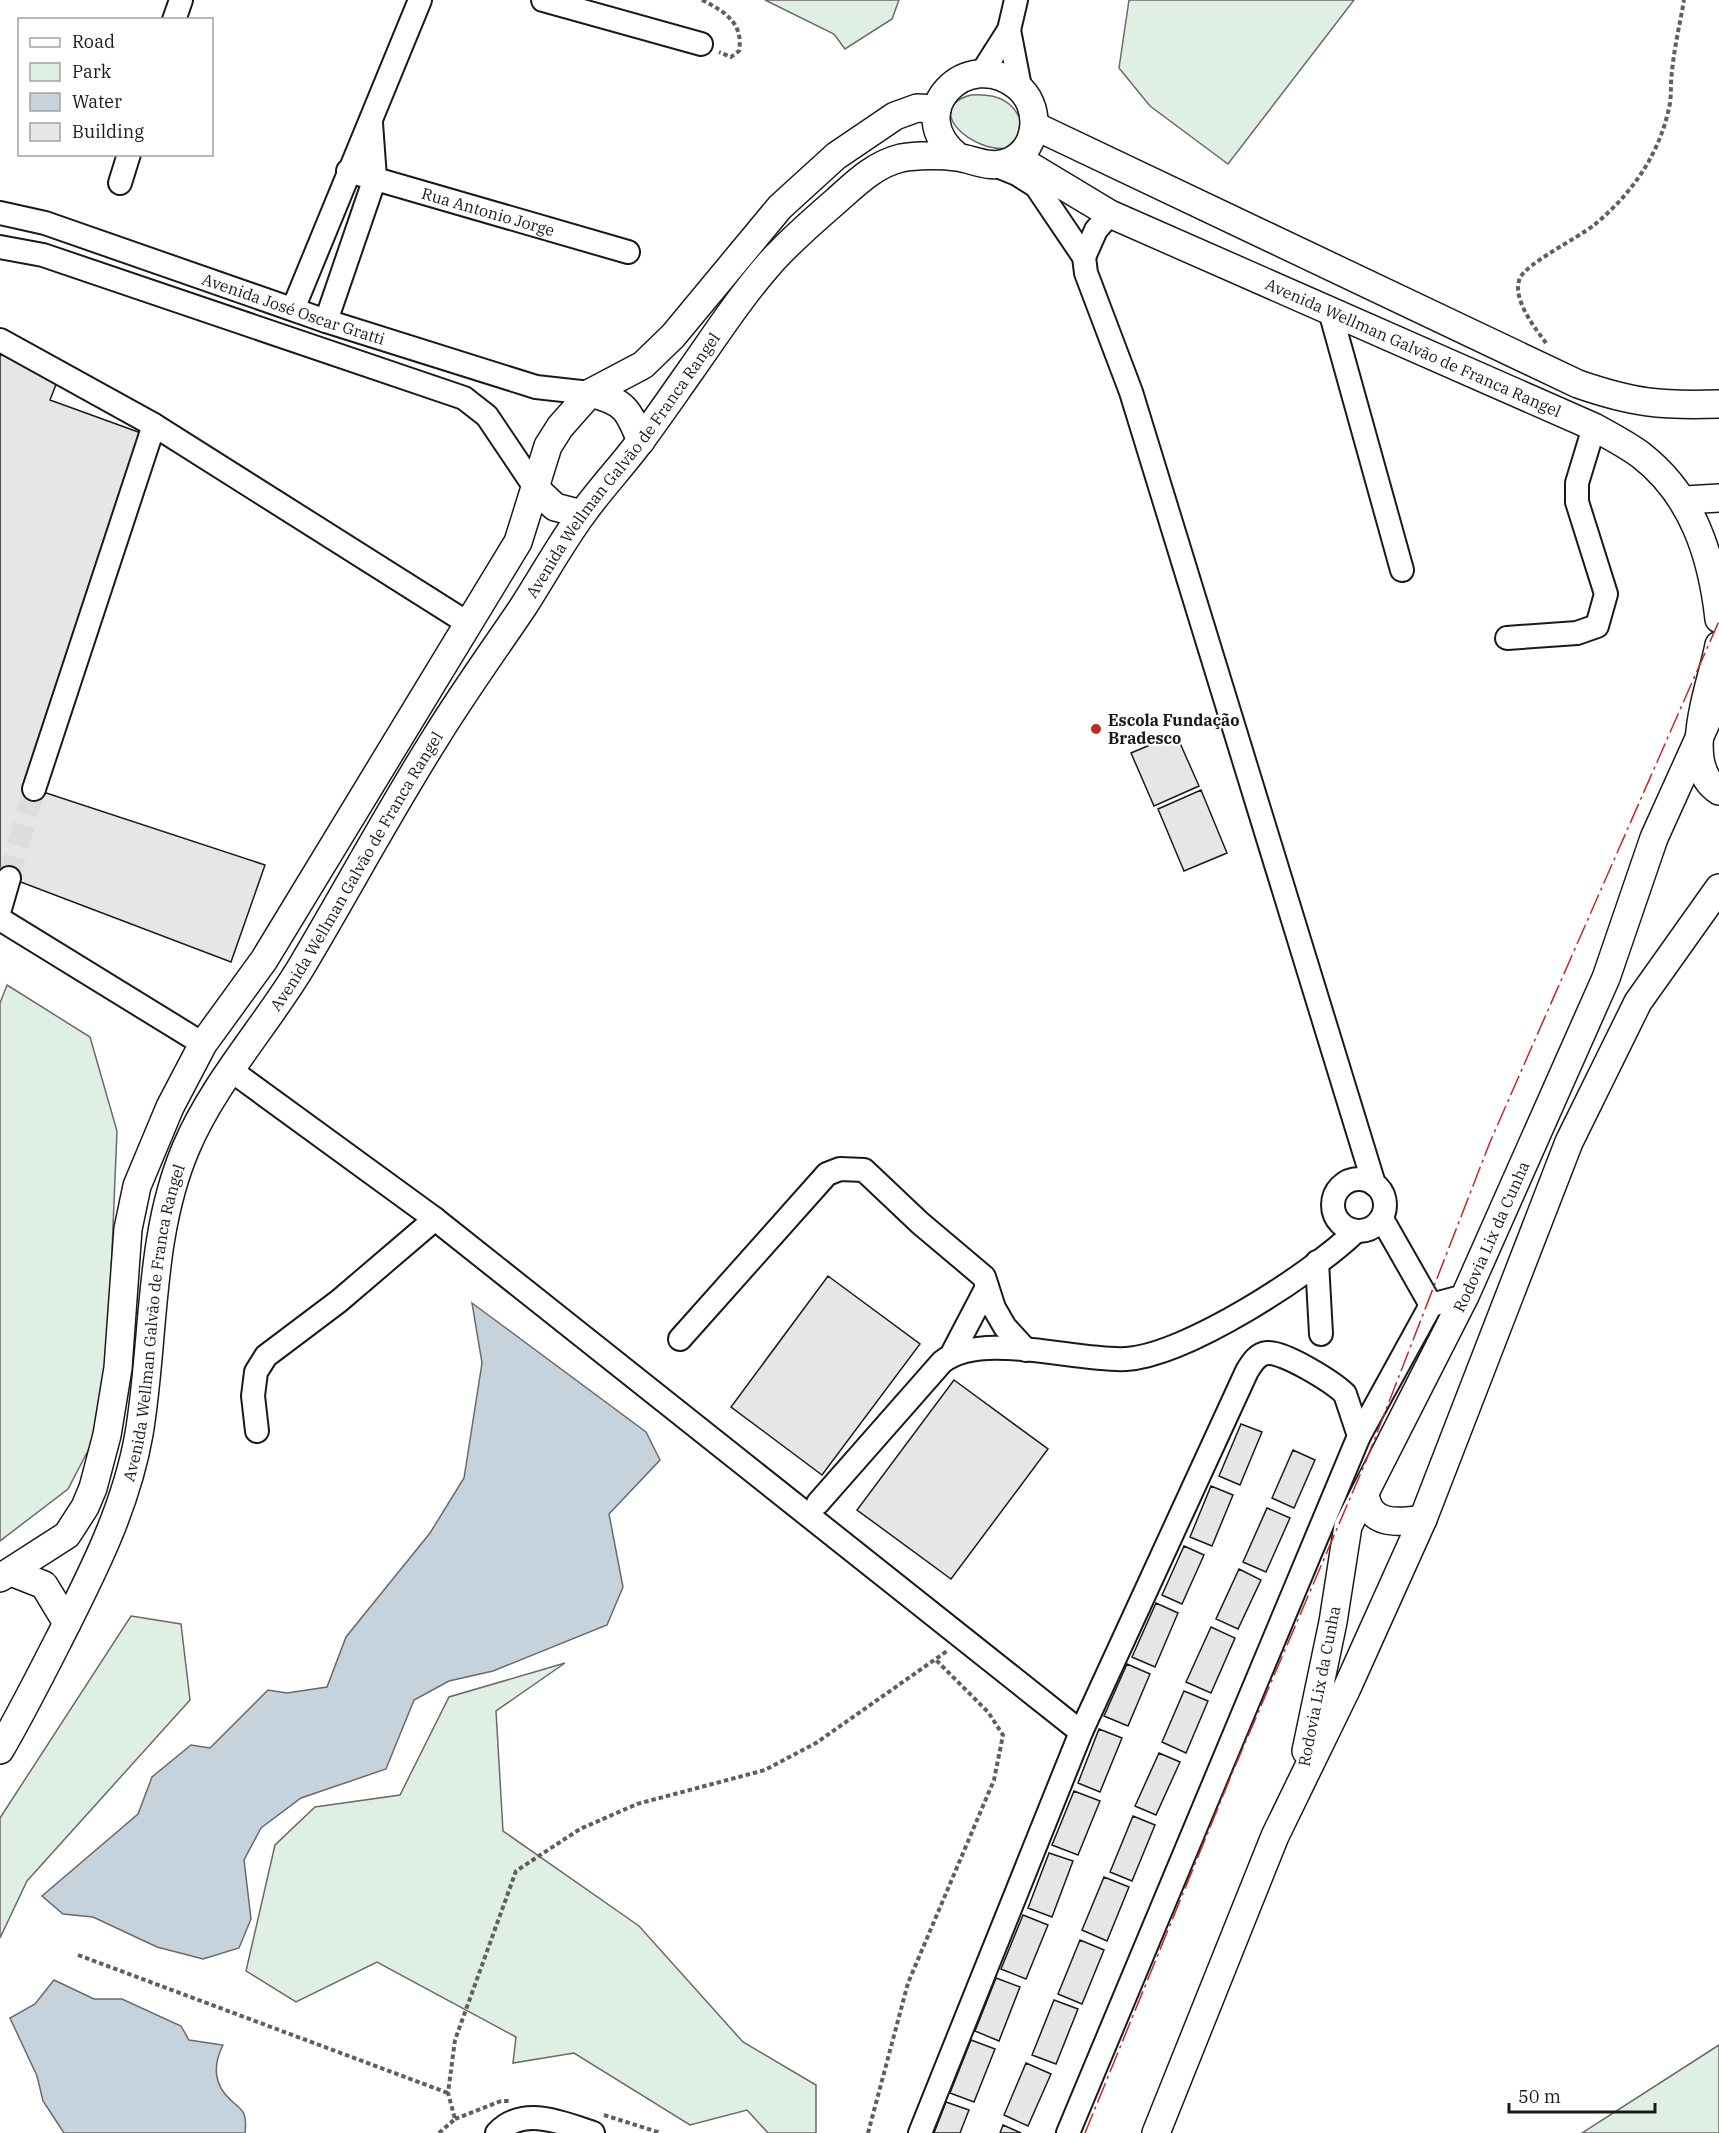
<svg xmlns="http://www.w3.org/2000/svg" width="1719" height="2133" font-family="'IBM Plex Serif',serif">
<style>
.green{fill:#e0efe3;stroke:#6a6a6a;stroke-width:1.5}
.water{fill:#c6d2dc;stroke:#6a6a6a;stroke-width:1.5}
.building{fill:#e6e6e6;stroke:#1a1a1a;stroke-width:1.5}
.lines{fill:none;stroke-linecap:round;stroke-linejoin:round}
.minor-tunnel{stroke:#ddd;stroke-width:22;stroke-dasharray:22 11;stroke-linecap:butt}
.minor-casing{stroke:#1a1a1a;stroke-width:26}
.major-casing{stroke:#1a1a1a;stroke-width:30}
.path{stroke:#5f5f5f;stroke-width:4;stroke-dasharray:4.5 3;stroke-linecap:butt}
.minor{stroke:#fff;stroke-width:22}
.major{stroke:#fff;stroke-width:27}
.power{stroke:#c62828;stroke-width:1.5;stroke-dasharray:21 4.5 3 4.5;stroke-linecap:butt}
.poi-dot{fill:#c62828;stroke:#fff;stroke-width:2}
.labels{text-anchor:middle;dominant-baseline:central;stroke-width:4.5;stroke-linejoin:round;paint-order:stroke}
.street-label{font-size:16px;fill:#1a1a1a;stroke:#fff}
.poi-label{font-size:16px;font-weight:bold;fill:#1a1a1a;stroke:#fff;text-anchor:start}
</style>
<rect width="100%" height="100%" fill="#fff"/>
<!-- green -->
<path class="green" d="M765,0H899L892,19L845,49L834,34Z
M1129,0H1354L1228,164L1150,106L1119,68Z
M971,95C999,93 1016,102 1024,129L1009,148C974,154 921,109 971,95Z
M7,985L90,1037L117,1131L105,1418L68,1489L0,1541V1003Z
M131,1616L181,1624L190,1700L27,1881L0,1938V1818Z
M565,1663L496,1711L503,1831L639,1926L743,2042L816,2085V2133H768L747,2110L690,2125L574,2053L513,2063L516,2037L377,1962L296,2002L246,1971L275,1845L315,1807L400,1795L449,1697Z
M1719,2045V2133H1582Z"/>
<!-- water -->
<path class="water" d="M472,1303L646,1432L660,1460L609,1514L623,1587L607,1625L493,1671L449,1681L414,1700L386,1769L301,1798L261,1828L244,1860L251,1919L239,1948L203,1959L157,1947L93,1917L63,1914L42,1896L138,1814L152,1777L191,1745L210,1748L268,1690L287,1693L327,1687L346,1637L430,1533L464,1478L482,1363Z
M54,1980L94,1999H122L181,2026L189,2040L223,2045C215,2061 213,2079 225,2094C239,2111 248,2106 245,2133H64L43,2101L37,2076L10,2018L35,2004Z"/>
<!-- building -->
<path class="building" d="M0,354L60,374L50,400L141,433L31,788L265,865L231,962L5,876L0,894Z
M1176,734L1199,786L1154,806L1131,753Z
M1201,790L1227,853L1184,871L1158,809Z
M828,1276L920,1344L822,1475L731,1407Z
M954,1380L1048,1449L951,1579L857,1510Z
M1241,1424L1262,1432L1240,1485L1219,1476Z
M1293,1450L1315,1460L1294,1508L1272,1498Z
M1211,1486L1233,1495L1212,1546L1190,1537Z
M1267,1508L1290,1518L1266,1572L1243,1562Z
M1184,1546L1204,1555L1182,1604L1162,1595Z
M1239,1569L1261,1580L1238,1629L1216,1619Z
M1156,1603L1178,1613L1155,1667L1132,1657Z
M1211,1627L1235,1638L1211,1693L1186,1682Z
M1127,1664L1150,1674L1128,1726L1104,1716Z
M1184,1691L1208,1701L1186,1753L1162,1742Z
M1099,1729L1122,1738L1100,1792L1078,1783Z
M1159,1753L1180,1762L1156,1815L1135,1806Z
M1074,1791L1100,1801L1078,1855L1052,1845Z
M1133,1816L1155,1825L1132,1881L1110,1872Z
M1049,1853L1073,1861L1052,1917L1028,1908Z
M1104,1877L1129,1887L1107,1941L1082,1930Z
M1023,1915L1048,1925L1026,1979L1001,1969Z
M1080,1940L1104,1950L1082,2004L1058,1994Z
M996,1978L1020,1987L999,2041L975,2031Z
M1054,2000L1078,2009L1056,2064L1032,2055Z
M971,2040L995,2049L974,2102L950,2093Z
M1026,2063L1051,2074L1028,2126L1004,2115Z
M946,2102L969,2110L960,2133H934Z
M1003,2125L1021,2133H1000Z"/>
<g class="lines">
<!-- minor-tunnel -->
<path class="minor-tunnel" d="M9,878L34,789"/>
<!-- minor casing -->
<g class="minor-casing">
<g id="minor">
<path d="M543,0L701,44"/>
<path d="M174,20L181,0"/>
<path d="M1009,30L1020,87"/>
<path d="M981,74L1009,30L1016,0"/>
<path d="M995,165L1017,174L1036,186L1084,257L1086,273L1131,392L1374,1184"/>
<path id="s1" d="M348,171L628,252"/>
<path d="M120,183L129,154"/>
<path id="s2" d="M0,213L45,223L326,321L536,387L590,393"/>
<path d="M0,247L43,255L464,398L487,416L536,489"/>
<path d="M1084,257L1096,230L1110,214"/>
<path d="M293,309L420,0"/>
<path d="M1330,311L1402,570"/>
<path d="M326,321L375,178L371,123"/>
<path d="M0,340L154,425L469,624"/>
<path d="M1507,638L1577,633L1597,626L1606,594L1577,502V483L1594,427"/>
<path d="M34,789L154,425"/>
<path d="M0,909L9,878"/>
<path d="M0,919L203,1044"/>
<path d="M232,1071L435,1219L1081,1732"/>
<circle cx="1359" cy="1205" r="26"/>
<path d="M1382,1219L1431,1305"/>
<path d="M1317,1262L1321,1334"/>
<path d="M680,1339L827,1174L840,1169L864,1170L920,1223L984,1277L994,1308L1005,1327L1026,1350"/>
<path d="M953,1352L987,1287"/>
<path d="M257,1431L253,1396L256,1372L266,1356L339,1301L435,1219"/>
<path d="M1359,1436L1431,1305L1465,1296"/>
<path d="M818,1503L942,1362C981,1330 1077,1362 1126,1359C1187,1355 1311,1274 1355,1232"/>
<path d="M497,2133C523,2105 563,2123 593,2133"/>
<path d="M920,2133L1081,1732L1247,1371C1252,1363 1257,1354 1267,1353C1283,1351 1333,1382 1345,1394L1359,1436L1068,2133"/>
</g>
</g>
<!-- major casing -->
<g class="major-casing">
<g id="major">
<path d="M1035,126L1578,384C1633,403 1661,406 1719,404"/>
<path id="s3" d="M1017,158L1110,214L1594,427C1610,436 1628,445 1642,456C1693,496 1712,556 1719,619"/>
<path d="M590,393C625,402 628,409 641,441"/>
<path d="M536,489L555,507L582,514"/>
<path d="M1685,500L1719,498"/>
<path d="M1719,645C1712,684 1678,765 1719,791"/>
<path d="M1365,1493C1369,1526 1397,1523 1423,1519"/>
<path d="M11,1572L44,1585L67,1623"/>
<path d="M0,1578L67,1535L85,1507L93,1488L107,1435L118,1368L128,1229L137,1186L170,1107L203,1044L264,960L518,542L548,446L560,427L590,393L643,365L673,336L780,207L836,156L895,116L917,108L937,109"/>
<path id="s4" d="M0,1750C21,1714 39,1678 58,1641C92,1574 126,1508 139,1434C155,1339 148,1237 186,1148C213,1084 264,1028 300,969C346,892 388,813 436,737C463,693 494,650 523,607C543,576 561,543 583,513C601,488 621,467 639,443C657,419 674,394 691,370C717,333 741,296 771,262C791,240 814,220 836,201C855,184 875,164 901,158C917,155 941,155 957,157C976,160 991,170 1011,161C1040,146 1041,105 1017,86C967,46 901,112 958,157"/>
<path id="s5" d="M1306,1751L1333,1622L1348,1526L1465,1296L1606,978L1654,838L1719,694"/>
<path d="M1156,2133L1275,1836L1347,1688L1423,1519L1569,1142L1638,1002L1719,888"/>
</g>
</g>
<!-- path -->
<path class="path" d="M702,0C724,11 744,23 739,51L731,57L719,52
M1546,343C1535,328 1511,298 1520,278C1527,263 1578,238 1594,225C1631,195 1659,155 1669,108C1672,97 1670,84 1672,72C1674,48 1680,24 1684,0
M78,1955L448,2093
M604,2115L661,2133
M455,2119L501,2101H509
M439,2133L455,2119L448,2093L455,2040L516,1871L580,1829L637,1804L765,1770L816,1743L947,1651
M868,2133L908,1983L994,1780L1003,1735L988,1712L935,1659"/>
<!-- minor -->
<use href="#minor" class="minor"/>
<!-- major -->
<use href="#major" class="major"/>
<!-- power -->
<path class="power" d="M1085,2133L1233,1771L1366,1461L1490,1142L1719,621"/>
</g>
<!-- markers -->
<circle class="poi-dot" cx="1096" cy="729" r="6"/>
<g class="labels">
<!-- street labels -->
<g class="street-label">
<text stroke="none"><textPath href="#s1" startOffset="146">Rua Antonio Jorge</textPath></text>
<text stroke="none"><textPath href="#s2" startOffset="309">Avenida José Oscar Gratti</textPath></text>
<text stroke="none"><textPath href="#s3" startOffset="440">Avenida Wellman Galvão de Franca Rangel</textPath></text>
<text stroke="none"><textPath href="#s4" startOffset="1449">Avenida Wellman Galvão de Franca Rangel</textPath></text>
<text stroke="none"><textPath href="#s4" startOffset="963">Avenida Wellman Galvão de Franca Rangel</textPath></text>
<text stroke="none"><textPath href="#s5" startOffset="552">Rodovia Lix da Cunha</textPath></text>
<text stroke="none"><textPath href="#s4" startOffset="459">Avenida Wellman Galvão de Franca Rangel</textPath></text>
<text transform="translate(1319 1686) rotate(-79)">Rodovia Lix da Cunha</text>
</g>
<!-- poi labels -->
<g class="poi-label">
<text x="1108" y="720">Escola Fundação<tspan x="1108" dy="18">Bradesco</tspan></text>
</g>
</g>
<!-- legend -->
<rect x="18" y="18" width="195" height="138" fill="#ffffff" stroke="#a3a3a3" stroke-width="1.5"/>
<rect x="30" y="38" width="30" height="9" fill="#ffffff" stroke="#a3a3a3" stroke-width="1.5"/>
<text x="72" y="48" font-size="18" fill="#1a1a1a">Road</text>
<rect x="30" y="63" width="30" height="18" fill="#e0efe3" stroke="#a3a3a3" stroke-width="1.5"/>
<text x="72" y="78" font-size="18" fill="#1a1a1a">Park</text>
<rect x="30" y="93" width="30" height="18" fill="#c6d2dc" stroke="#a3a3a3" stroke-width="1.5"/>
<text x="72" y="108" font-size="18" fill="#1a1a1a">Water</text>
<rect x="30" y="123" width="30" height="18" fill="#e6e6e6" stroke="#a3a3a3" stroke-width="1.5"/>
<text x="72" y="138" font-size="18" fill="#1a1a1a">Building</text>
<!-- scale -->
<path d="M1509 2103v9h146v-9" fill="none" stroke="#1a1a1a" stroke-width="3"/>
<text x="1518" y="2103" font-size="18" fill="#1a1a1a" stroke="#ffffff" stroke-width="4.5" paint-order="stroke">50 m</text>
</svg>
